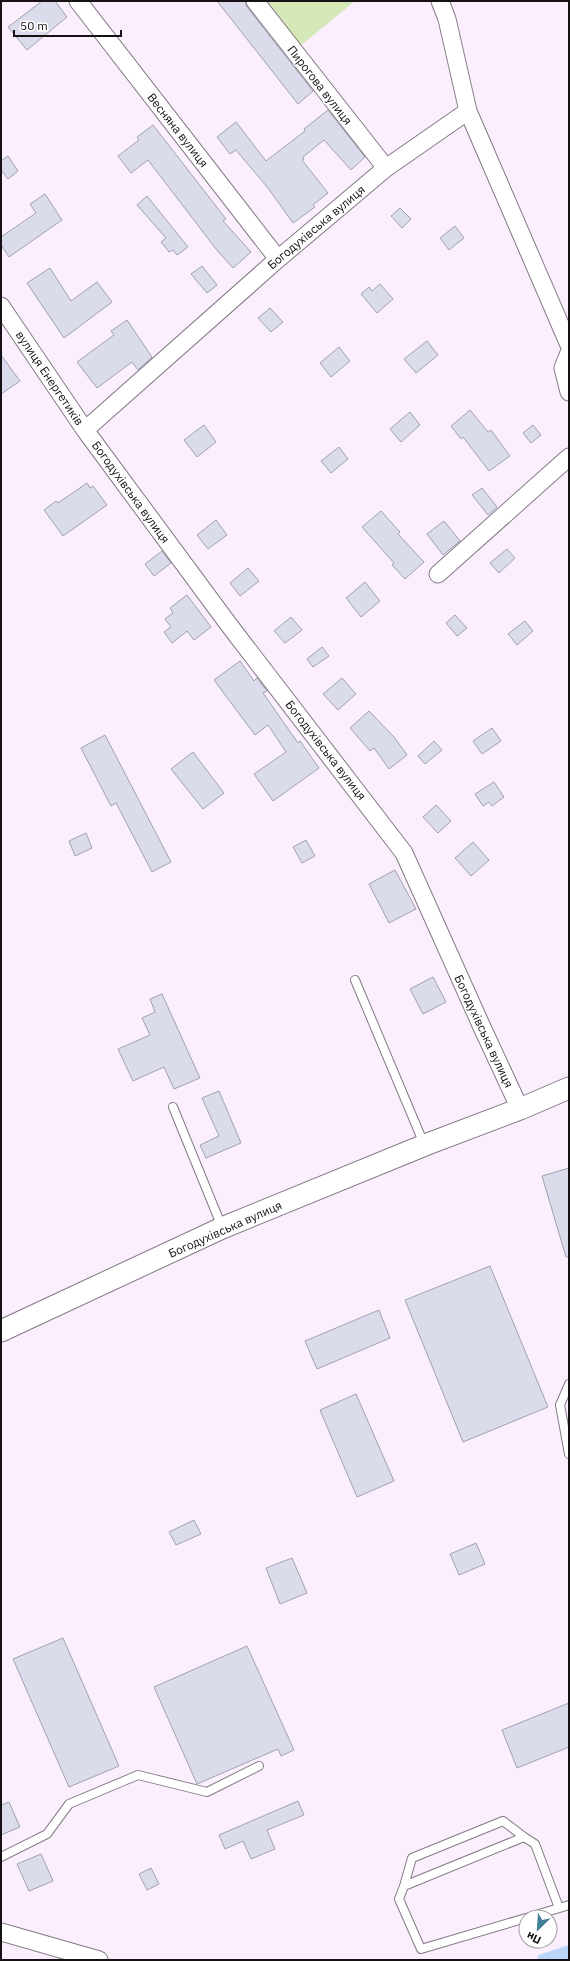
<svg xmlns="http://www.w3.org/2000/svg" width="570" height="1961" font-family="'IBM Plex Sans',sans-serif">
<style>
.green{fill:#d6e7b8}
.water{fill:#bcd6fa}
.building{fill:#dadbeb;stroke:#a0a1b0}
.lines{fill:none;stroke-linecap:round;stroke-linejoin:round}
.service-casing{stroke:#837985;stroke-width:10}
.minor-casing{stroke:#837985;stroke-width:19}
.tertiary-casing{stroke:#837985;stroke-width:23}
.service{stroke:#fff;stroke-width:8}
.minor{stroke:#fff;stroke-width:17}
.tertiary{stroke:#fff;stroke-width:21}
.labels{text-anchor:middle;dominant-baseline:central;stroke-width:3;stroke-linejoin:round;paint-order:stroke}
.street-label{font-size:12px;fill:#151115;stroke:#fff}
</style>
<rect width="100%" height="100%" fill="#fbeffd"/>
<!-- green -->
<path class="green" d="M255,1H355L294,51Z"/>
<!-- water -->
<path class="water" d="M569,1945V1960H537L538,1955Z"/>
<!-- building -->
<path class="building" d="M42,1H55L67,17L27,50L8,27Z
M217,1H245L247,7L313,91L298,104Z
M328,110L365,157L351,170L324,140L303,157L304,159L302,160L328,193L313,205L315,207L293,223L268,188L236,150L230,154L217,137L236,122L266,161L305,131L304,129Z
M153,125L226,219L223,221L251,252L233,268L216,249L148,160L131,173L118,156L139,140L137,137Z
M8,156L18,171L8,179L1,170V161Z
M45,194L62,220L9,257L1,245V237L36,213L30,204Z
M147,196L188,247L177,255L173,250L169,252L161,242L166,238L137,205Z
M400,208L411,219L402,228L391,216Z
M455,226L464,238L449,250L440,238Z
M202,266L217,285L207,293L191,274Z
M50,268L71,301L97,282L112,302L64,338L27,283Z
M380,284L393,299L377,313L361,294L369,287L372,291Z
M270,308L283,322L271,332L258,318Z
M127,320L152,357L138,370L132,362L97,388L77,362L114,335L111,331Z
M427,341L438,355L416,373L404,359Z
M339,347L350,361L331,377L320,363Z
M1,355L20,381L1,394Z
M470,410L488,432L491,430L510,456L489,471L463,437L461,439L451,426Z
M410,412L420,425L401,442L390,429Z
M204,425L216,442L197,457L184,440Z
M533,425L541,435L531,443L523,433Z
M339,447L348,459L331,473L321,461Z
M87,483L90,488L93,486L107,505L63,536L44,510L56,501L58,503Z
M482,488L497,507L488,515L472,495Z
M381,511L400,532L398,534L424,562L405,579L392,565L394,563L362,527Z
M216,520L227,535L208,549L197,535Z
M444,521L460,541L443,555L427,534Z
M507,549L515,558L499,573L490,563Z
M162,551L171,563L154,576L145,564Z
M248,568L259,581L240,596L230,583Z
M365,582L380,601L361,617L346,598Z
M187,595L211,627L194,640L187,631L172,643L164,632L171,627L165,619L173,613L170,608Z
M455,615L467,628L457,636L446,623Z
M291,617L302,630L285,643L274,631Z
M525,621L533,631L517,645L508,634Z
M322,647L329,656L313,667L307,659Z
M240,661L254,681L257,678L267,691L263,693L298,743L300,741L319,768L273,801L254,774L286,752L268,725L255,735L214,680Z
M342,678L356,694L338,710L323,694Z
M369,711L394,737L407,755L389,769L374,748L370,751L350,728Z
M492,728L501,741L482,754L473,741Z
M105,735L171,862L152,872L116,803L111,806L81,748Z
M434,741L442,750L425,764L418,756Z
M193,752L224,793L203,809L171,769Z
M494,782L504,797L492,806L489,802L483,806L475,794Z
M436,805L451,821L438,833L423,817Z
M86,833L92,848L75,856L69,841Z
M306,840L315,856L302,863L293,847Z
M473,842L489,860L471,876L455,858Z
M395,870L416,909L389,923L369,884Z
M433,977L446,1002L423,1014L410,989Z
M162,994L200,1078L174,1089L164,1067L133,1081L118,1049L150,1035L142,1018L155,1012L150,999Z
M219,1091L241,1143L206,1158L200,1145L219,1136L202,1098Z
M569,1168V1257H566L542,1176Z
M490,1266L548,1407L463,1442L405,1300Z
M379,1310L390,1338L317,1369L305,1341Z
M356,1394L394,1481L357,1497L320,1410Z
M194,1520L201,1534L176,1545L169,1532Z
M476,1543L485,1564L459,1575L450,1554Z
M292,1558L307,1593L280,1604L266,1568Z
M63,1638L119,1766L69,1787L13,1659Z
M247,1646L294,1750L281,1756L278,1749L197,1784L154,1687Z
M569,1703V1747L517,1768L502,1730Z
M298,1801L304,1815L267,1830L275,1849L251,1859L243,1841L225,1849L219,1835Z
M9,1802L20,1827L1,1835V1805Z
M41,1854L53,1881L29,1891L17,1864Z
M151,1868L159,1884L147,1890L139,1874Z"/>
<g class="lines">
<!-- service casing -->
<g class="service-casing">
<path id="service" d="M355,980L424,1144
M173,1107L222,1227
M569,1384L560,1405L569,1454
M1,1857L47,1834L69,1804L138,1775L207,1792L259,1766
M404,1886L412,1858L503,1821L524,1837
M529,1917L569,1905
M526,1918L421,1949L399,1899L404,1886L524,1837L535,1844L559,1908"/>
</g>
<!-- minor casing -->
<g class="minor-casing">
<path id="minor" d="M78,1L278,259
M255,1L386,168
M440,1L447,19L468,111
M1,306L85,430L229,625L404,853L481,1025L520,1109
M569,353L563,368L569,392
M85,430L278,259L386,168L468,111L569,345
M438,574L569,457
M1,1932L99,1960"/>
</g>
<!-- tertiary casing -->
<g class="tertiary-casing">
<path id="tertiary" d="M1,1331L222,1228L425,1145L520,1109L569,1088"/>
</g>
<!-- service -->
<use href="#service" class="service"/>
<!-- minor -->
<use href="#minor" class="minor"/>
<!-- tertiary -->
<use href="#tertiary" class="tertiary"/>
</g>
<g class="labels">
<!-- street labels -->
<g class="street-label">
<text transform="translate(320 85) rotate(52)">Пирогова вулиця</text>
<text transform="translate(178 130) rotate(52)">Весняна вулиця</text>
<text transform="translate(316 227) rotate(-40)">Богодухівська вулиця</text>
<text transform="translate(50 378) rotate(56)">вулиця Енергетиків</text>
<text transform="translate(131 492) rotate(54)">Богодухівська вулиця</text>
<text transform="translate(326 750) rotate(52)">Богодухівська вулиця</text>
<text transform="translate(484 1031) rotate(65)">Богодухівська вулиця</text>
<text transform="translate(225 1229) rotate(-24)">Богодухівська вулиця</text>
</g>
</g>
<!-- border -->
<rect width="570" height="1961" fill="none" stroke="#151115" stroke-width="4"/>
<!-- north arrow -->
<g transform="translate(538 1929) rotate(205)"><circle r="19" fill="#ffffff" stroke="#a1a0a1"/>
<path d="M0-3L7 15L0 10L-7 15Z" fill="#417f95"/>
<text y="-6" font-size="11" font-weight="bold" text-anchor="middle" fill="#151115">Пн</text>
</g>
<!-- scale -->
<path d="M14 30v6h107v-6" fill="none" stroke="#151115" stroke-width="2"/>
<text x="20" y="30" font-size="12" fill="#151115" stroke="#ffffff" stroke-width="3" paint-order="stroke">50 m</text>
</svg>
